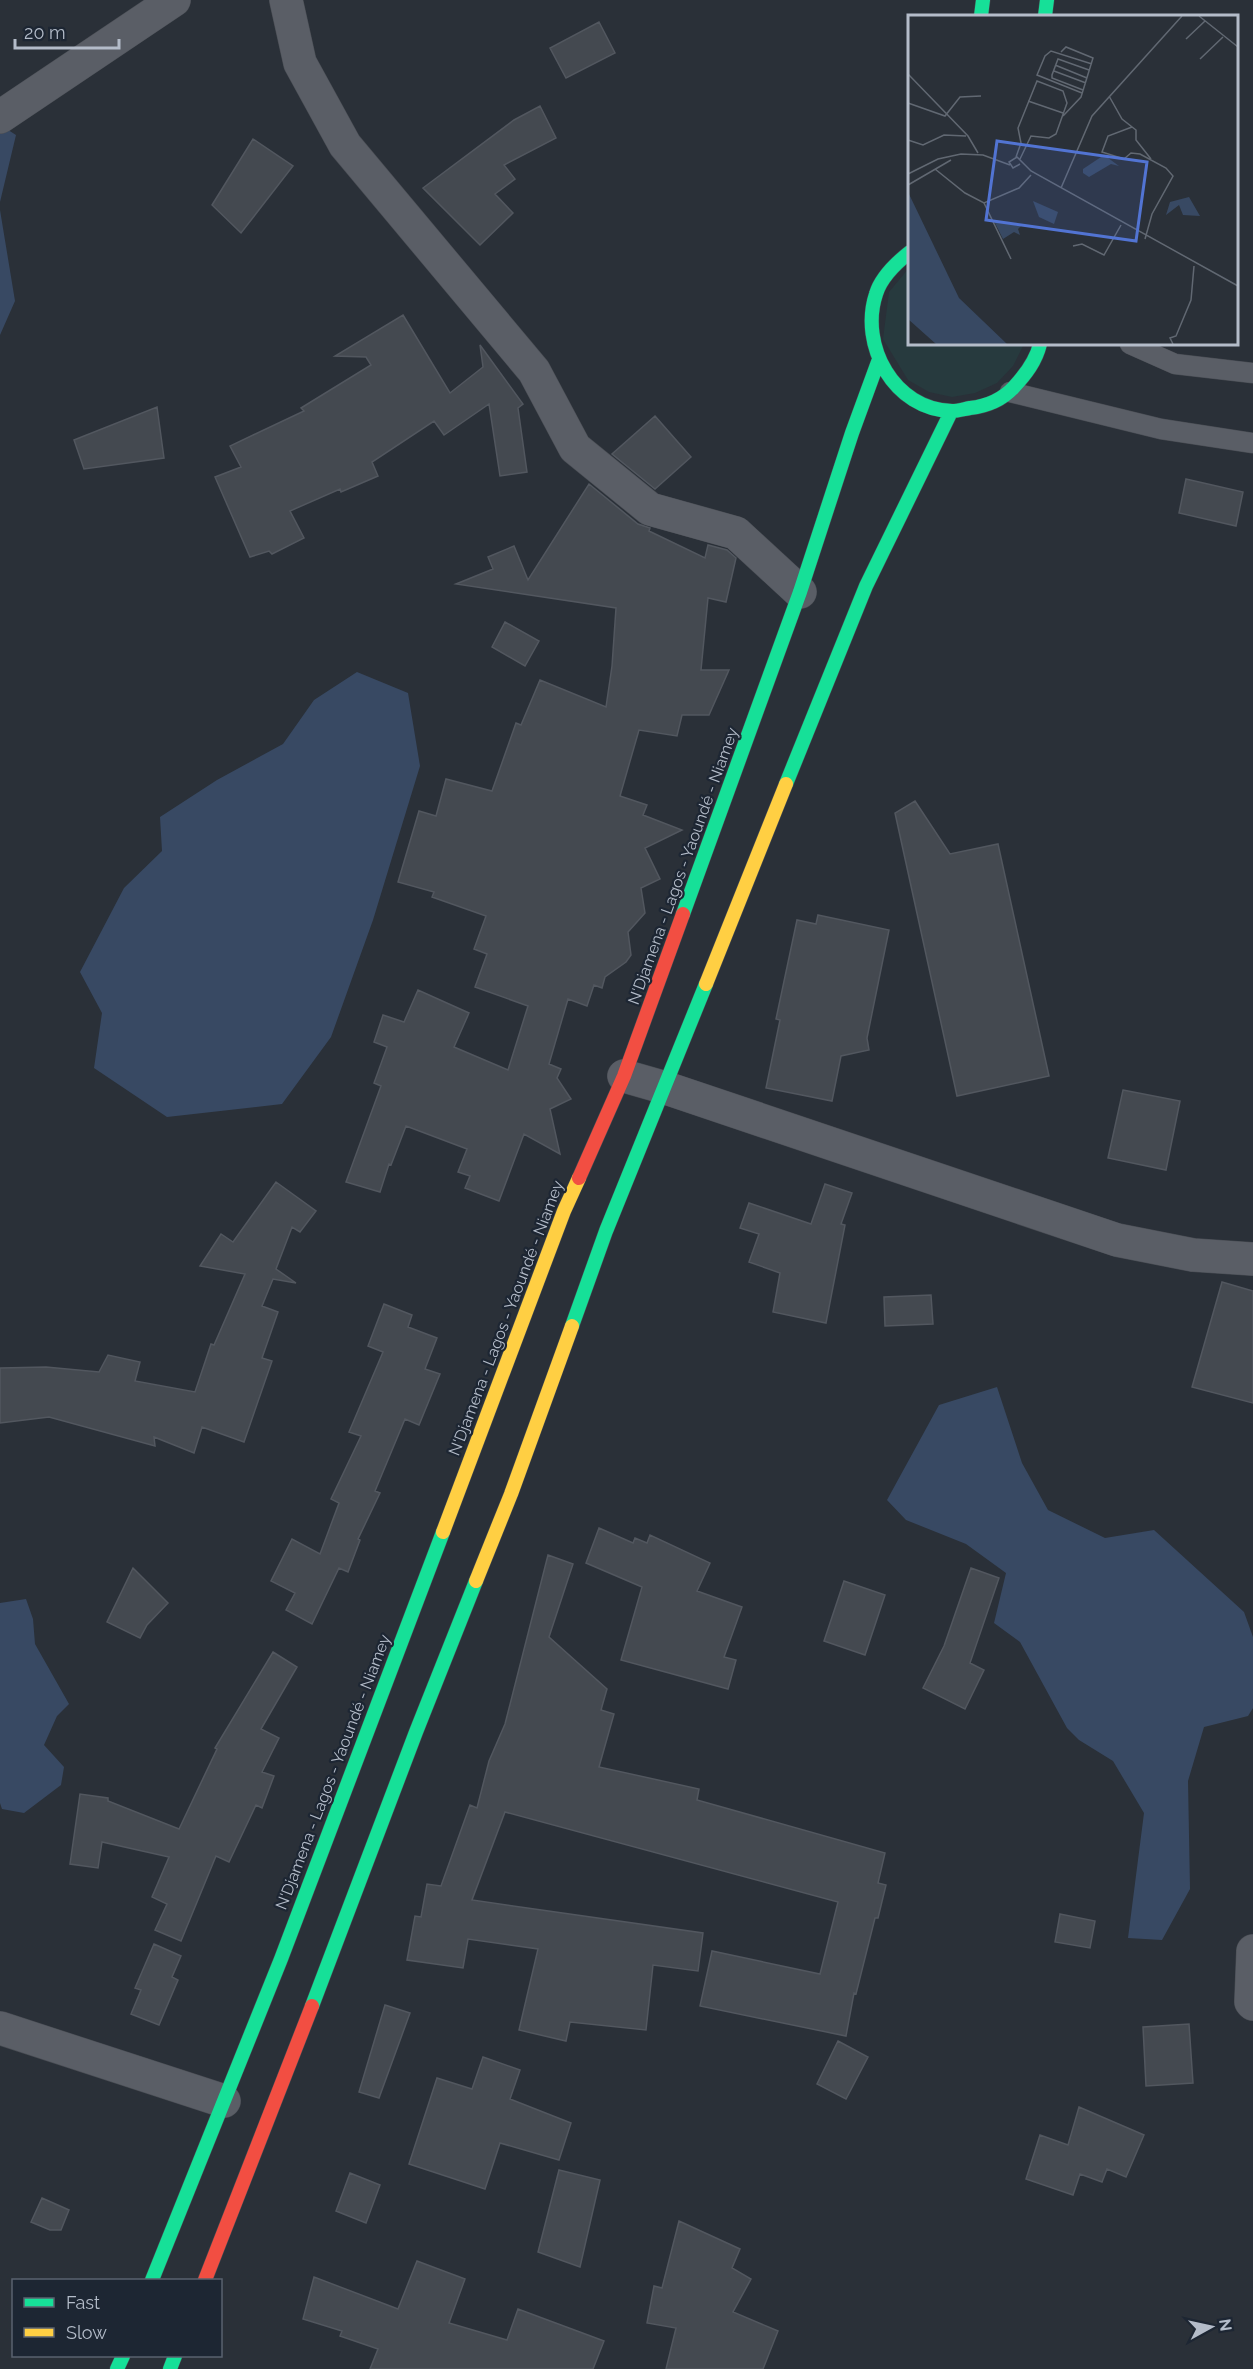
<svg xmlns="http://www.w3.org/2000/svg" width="1253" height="2369" font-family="Raleway,sans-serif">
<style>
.green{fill:#273a3e}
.water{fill:#384963}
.building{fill:#444950;stroke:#52575f;stroke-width:1.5}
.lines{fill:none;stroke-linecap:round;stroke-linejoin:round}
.lane-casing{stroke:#484c53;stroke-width:21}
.street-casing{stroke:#484c53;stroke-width:34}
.fast-casing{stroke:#474c53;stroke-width:15}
.slow-casing{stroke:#474c53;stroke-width:15}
.jam-casing{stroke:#474c53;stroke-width:15}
.lane{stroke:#5a5e66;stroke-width:20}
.street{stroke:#5a5e66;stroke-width:33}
.fast{stroke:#16e098;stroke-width:14}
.slow{stroke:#ffcf43;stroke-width:14}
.jam{stroke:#f24e42;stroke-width:14}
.labels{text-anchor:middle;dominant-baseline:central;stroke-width:4.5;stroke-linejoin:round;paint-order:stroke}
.street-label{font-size:16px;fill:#b4bcc9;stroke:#1d2633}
.inset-road{fill:none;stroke:#616872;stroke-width:1.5}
.view{fill:#5274d3;fill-opacity:0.15;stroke:#5274d3;stroke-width:3}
.inset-edge{fill:none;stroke:#b4bcc9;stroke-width:3}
</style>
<rect width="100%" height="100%" fill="#2a3038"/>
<!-- green -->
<path class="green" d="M909,268L910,344H1024L1013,366L997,383L975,393L952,397L929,392L908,380L883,339L889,292Z"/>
<!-- water -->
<path class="water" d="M5,128L16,135L0,202V132Z
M0,210L15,301L0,335Z
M357,672L408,693L420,766L373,920L331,1037L282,1104L167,1117L94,1068L102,1013L80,972L124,888L162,851L160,817L217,780L283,744L314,700Z
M997,1387L1022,1463L1048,1510L1105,1538L1154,1530L1244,1612L1253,1637V1708L1248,1716L1204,1727L1188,1781L1190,1889L1162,1940L1128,1938L1144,1813L1113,1761L1079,1740L1067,1728L1020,1642L994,1623L1006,1573L966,1544L906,1520L887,1500L939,1405Z
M26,1599L33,1619L35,1644L69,1704L57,1716L44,1745L64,1767L61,1785L24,1813L2,1809L0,1803V1603Z"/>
<!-- building -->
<path class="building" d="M599,22L615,53L566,78L550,48Z
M540,106L556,138L504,165L515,179L495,194L513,213L480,245L423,188L514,120Z
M253,139L293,166L241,233L212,205Z
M403,315L450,393L483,367L480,345L523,404L518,408L527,472L500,476L489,404L444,435L434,421L372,462L378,476L341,492L340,489L290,511L304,538L272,554L269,551L250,557L215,477L241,467L230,446L304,411L301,408L371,365L366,357L335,356Z
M157,407L164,458L84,469L74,440Z
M655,416L691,457L655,489L612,454Z
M1186,479L1243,492L1236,526L1179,513Z
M589,484L638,524L650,528L649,531L705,558L708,545L727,550L736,558L726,602L708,598L701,670H729L709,715H682L677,736L639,730L620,796L647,805L643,815L682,830L645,848L660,879L641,888L645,913L628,932L631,955L626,962L605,977L602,988L594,985L587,1006L568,999L549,1064L561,1069L557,1078L571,1099L550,1109L560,1154L524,1134L499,1201L465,1188L470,1176L458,1172L467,1149L406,1126L391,1165L389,1164L380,1192L346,1182L381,1086L374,1083L387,1047L374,1042L383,1015L404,1022L418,990L469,1013L454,1047L508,1070L528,1006L475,987L487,954L474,949L486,916L432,897L434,892L398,882L419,811L436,816L446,779L492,791L516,723L521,725L540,680L606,707L612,666L616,608L456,584L493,569L488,557L514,546L528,580Z
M505,622L539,641L525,666L492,647Z
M915,801L950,854L998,844L1049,1076L957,1096L895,813Z
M818,915L889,930L867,1038L869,1050L841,1056L832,1101L766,1088L780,1020L776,1019L797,920L816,924Z
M1123,1090L1180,1101L1166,1170L1108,1158Z
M276,1182L316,1211L300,1232L292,1227L276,1269L296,1283L273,1279L262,1306L278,1312L262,1358L272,1361L244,1442L202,1427L194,1453L154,1437L155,1446L49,1417L0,1423V1368L46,1367L99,1372L108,1355L140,1362L135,1381L195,1392L211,1344L214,1345L245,1274L200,1266L221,1234L233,1242Z
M825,1184L852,1193L841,1224L845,1225L826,1323L773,1312L780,1273L749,1262L759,1234L740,1228L749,1203L811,1224Z
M1222,1282L1253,1291V1403L1192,1387Z
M931,1295L933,1324L885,1326L884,1297Z
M384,1304L412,1315L408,1327L437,1338L425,1369L440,1374L419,1425L405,1419L375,1491L380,1493L358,1539L360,1540L348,1572L339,1568L312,1624L286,1610L295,1593L271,1581L292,1539L320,1554L339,1503L331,1499L361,1436L349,1432L383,1352L368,1346Z
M599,1528L633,1543L635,1538L647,1543L650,1535L710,1563L697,1591L742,1607L724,1657L736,1660L728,1689L621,1660L642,1587L586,1563Z
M548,1555L573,1564L549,1637L607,1689L601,1710L614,1714L599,1767L699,1789L697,1800L885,1853L878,1883L886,1885L878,1918H875L856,1994L854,1993L846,2036L700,2006L712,1951L820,1974L838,1902L505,1812L472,1900L703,1933L698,1971L653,1965L646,2030L570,2022L566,2041L519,2030L538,1949L468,1939L463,1968L407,1960L415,1916L421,1917L427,1884L441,1886L470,1805L477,1808L489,1761L505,1724Z
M133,1568L168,1603L147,1625L140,1638L107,1622Z
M971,1568L999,1578L970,1663L984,1670L965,1709L923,1688L944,1646Z
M844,1581L885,1595L865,1655L824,1641Z
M273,1652L297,1667L261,1729L279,1738L262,1772L274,1776L262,1808L256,1805L229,1862L216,1856L181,1941L155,1930L167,1904L152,1897L169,1857L102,1842L98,1868L70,1864L80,1794L108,1798V1801L179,1829L217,1749L215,1748Z
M1060,1914L1095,1921L1090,1948L1055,1942Z
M154,1944L181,1956L172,1977L178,1980L159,2025L131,2014L141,1990L135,1988Z
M385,2005L410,2013L379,2098L359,2092Z
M1189,2024L1193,2083L1146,2086L1143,2027Z
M838,2041L868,2057L846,2099L817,2084Z
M483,2057L520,2070L510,2099L571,2123L559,2160L500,2143L485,2189L409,2164L437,2078L472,2089Z
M1079,2107L1144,2135L1126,2177L1107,2169L1102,2182L1080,2174L1073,2195L1026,2179L1040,2135L1068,2145Z
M559,2170L600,2180L580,2267L538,2252Z
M350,2173L380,2185L366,2223L336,2211Z
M42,2198L69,2210L61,2230H50L31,2222Z
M679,2221L740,2249L732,2268L751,2279L733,2312L778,2331L763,2369H666L676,2328L647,2323L654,2286L662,2288Z
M417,2261L465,2279L449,2323L507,2340L518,2309L604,2341L593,2369H370L378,2349L340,2336L342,2331L303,2319L314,2277L398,2309Z"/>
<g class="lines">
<!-- lane casing -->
<g class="lane-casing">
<path id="lane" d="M1130,344L1175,364L1253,373
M1010,392L1161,429L1253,443"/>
</g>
<!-- street casing -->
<g class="street-casing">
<path id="street" d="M286,0L300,63L345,145L534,371L575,448L650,509L736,533L800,592
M0,117L174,0
M624,1076L666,1088L1117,1240L1193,1255L1253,1259
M1253,1951L1251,2002L1253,2004
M0,2028L224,2101"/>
</g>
<!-- fast casing -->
<g class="fast-casing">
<path id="fast" d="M981,16L983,0
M1045,16L1047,0
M910,252C896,263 881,277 876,294C859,345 894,410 952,411C958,411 964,409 970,408C988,406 1002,400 1014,387C1026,374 1036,361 1040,344
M786,784L866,586L951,412
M683,914L800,592L852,433L878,362
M572,1326L606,1231L706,984
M312,2006L416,1732L476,1581
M152,2280L281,1959L443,1532
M117,2369L123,2356
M170,2369L175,2356"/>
</g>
<!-- slow casing -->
<g class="slow-casing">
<path id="slow" d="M706,984L786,784
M443,1532L564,1211L579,1178
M476,1581L511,1494L572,1326"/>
</g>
<!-- jam casing -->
<g class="jam-casing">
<path id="jam" d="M579,1178L624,1076L683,914
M205,2280L312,2006"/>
</g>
<!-- lane -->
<use href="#lane" class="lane"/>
<!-- street -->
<use href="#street" class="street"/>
<!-- fast -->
<use href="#fast" class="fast"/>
<!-- slow -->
<use href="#slow" class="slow"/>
<!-- jam -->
<use href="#jam" class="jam"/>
</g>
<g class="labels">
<!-- street labels -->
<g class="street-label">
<text transform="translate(683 866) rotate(-70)">N'Djamena - Lagos - Yaoundé - Niamey</text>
<text transform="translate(506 1318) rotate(-69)">N'Djamena - Lagos - Yaoundé - Niamey</text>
<text transform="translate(333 1772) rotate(-69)">N'Djamena - Lagos - Yaoundé - Niamey</text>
</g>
</g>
<!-- overview -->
<g transform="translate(908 15)">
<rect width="330" height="330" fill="#2a3038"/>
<path d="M196,140L211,151L203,149L181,162L175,158V154ZM0,177L51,283L99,329H28L0,304ZM281,182L292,201L275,200L271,190L258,200L262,187ZM125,186L150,197L146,209L131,202ZM86,206L113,211L110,214L112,220L106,217L95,224Z" fill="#384963"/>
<path class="inset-road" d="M291,1L330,32M278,24L297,6M153,37L158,32L185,43L173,82L155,101M292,44L315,22M147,50L179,63M146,56L178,68M0,59L60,121L70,138M175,75L144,63V60L150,44L181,55M174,78L129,60L137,41L143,36L184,49M201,81L214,104L228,115V125L243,144M120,86L155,98M0,88L37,101L52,82L73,81M224,112L200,121L194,137L216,144L223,138L232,139L258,153L265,161L244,199L237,224M0,125L15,130L36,120L58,121M108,142L113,128L110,113L129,66L155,76L159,88L148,119L141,123L123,121L112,144M112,149L105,153L101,147L109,142L123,156L330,271M27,154L57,178L76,188L111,173L123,160M0,159L30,144L53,139L75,140L102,150M0,170L43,145M153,173L184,101L274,1M76,188L103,244M165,231L174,229L196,240L213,210M265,329L262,323L268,321L283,285L286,251"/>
<path class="view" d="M89,126L239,147L228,226L78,205Z"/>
<rect width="330" height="330" class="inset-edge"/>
</g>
<!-- legend -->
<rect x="12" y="2279" width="210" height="78" fill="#1d2633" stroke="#59626f" stroke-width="1.5"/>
<rect x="24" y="2298" width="30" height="9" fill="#16e098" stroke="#59626f" stroke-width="1.5"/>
<text x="66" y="2309" font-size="18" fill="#b4bcc9">Fast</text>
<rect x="24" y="2328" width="30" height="9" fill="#ffcf43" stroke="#59626f" stroke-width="1.5"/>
<text x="66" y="2339" font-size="18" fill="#b4bcc9">Slow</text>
<!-- north arrow -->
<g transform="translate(1211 2327) rotate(82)" stroke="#1d2633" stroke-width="4.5" paint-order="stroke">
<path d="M0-4.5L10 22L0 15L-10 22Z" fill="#b4bcc9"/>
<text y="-9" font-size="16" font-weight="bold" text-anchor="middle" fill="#b4bcc9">N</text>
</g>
<!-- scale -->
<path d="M15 39v9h104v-9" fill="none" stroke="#b4bcc9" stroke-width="3"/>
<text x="24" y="39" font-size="18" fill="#b4bcc9" stroke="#1d2633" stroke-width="4.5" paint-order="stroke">20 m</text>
</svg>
